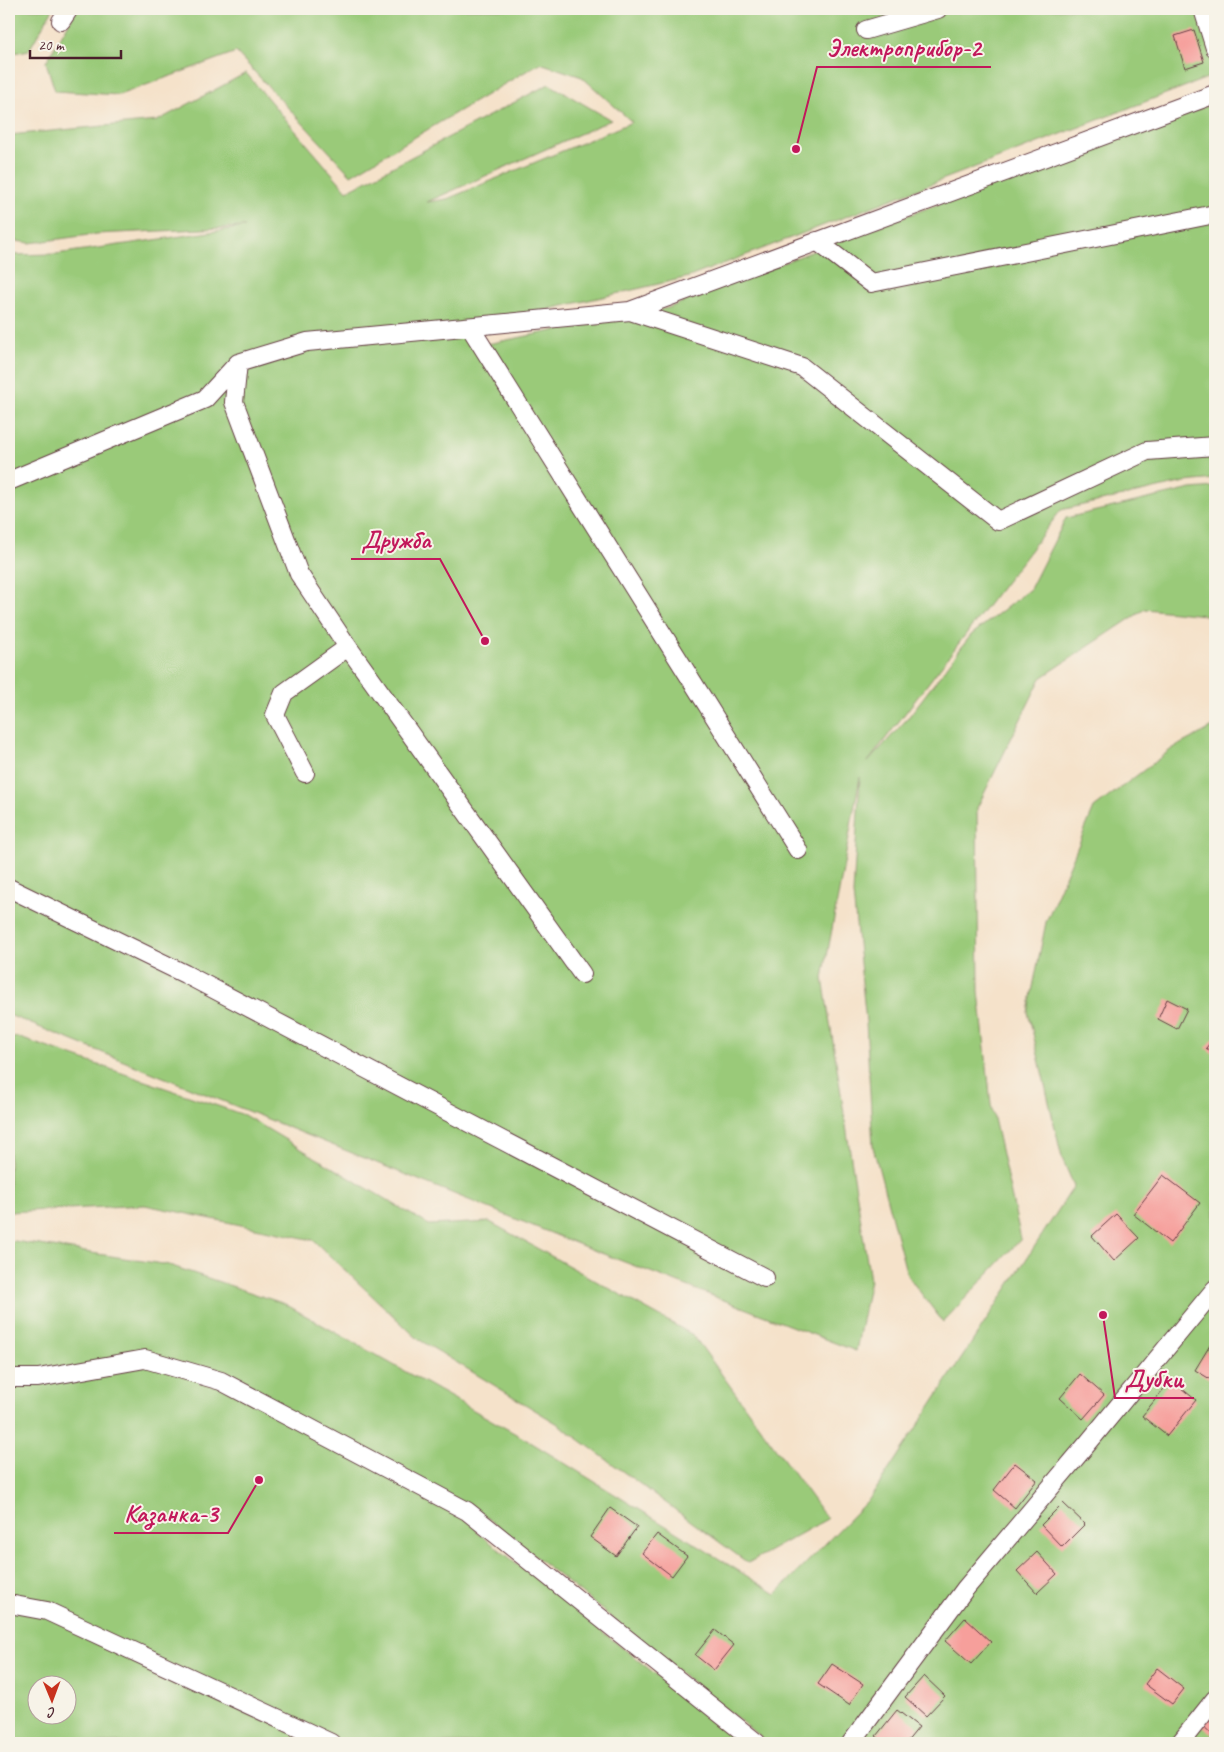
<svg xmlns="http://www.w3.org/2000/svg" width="1224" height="1752" font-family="Caveat,sans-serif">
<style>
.green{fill:#9aca79;stroke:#727452;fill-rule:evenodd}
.building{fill:#f69f9b}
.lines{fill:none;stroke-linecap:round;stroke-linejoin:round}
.service-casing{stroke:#643c43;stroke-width:20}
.service{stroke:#fff;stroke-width:18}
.leader{fill:none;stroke:#c2185b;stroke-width:2}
.callout-dot{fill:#c2185b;stroke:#f7f3e8;stroke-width:2}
.callout-label{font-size:25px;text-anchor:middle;font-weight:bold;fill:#c2185b;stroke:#f7f3e8;stroke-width:4;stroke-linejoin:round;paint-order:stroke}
</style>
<rect width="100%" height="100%" fill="#f7f3e8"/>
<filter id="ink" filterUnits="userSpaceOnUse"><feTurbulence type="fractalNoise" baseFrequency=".02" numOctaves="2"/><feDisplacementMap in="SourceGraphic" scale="10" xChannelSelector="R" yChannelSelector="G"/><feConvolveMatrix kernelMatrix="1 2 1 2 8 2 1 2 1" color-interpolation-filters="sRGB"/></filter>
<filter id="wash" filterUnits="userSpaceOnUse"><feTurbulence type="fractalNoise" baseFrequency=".0096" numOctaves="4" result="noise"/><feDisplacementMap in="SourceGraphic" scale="20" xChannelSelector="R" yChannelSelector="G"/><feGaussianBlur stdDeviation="1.12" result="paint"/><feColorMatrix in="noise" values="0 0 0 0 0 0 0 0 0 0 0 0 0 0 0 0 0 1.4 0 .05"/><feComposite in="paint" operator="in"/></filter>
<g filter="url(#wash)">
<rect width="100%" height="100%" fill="#f5e2ca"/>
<!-- green -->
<path class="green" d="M9,9H53L29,50L9,54Z
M77,9H1215V75L689,277L524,315L477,321L482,345L668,308L854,235L1215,103V479L1185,482L1061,510L867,763L907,719L971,635L1030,589L1066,518L1191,489L1215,487V616L1145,609L1041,678L977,808L979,991L991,1105L1021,1239L943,1322L907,1275L873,1147L866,1022L853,894L860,777L823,978L870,1280L856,1351L588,1248L9,1015V255L56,254L245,227L96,234L30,243L9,240V135L157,121L246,73L347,191L549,84L611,120L427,202L447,199L632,122L582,77L540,63L351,175L236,52L119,95L55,91L46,62Z
M1215,726V1743H768L486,1517L476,1531L742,1743H9V1242L14,1241L169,1265L285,1304L532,1443L776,1594L871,1497L1074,1186L1062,1158L1028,1012L1046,922L1094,808L1173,748ZM38,1684H68V1714H38Z
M17,1037L244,1115L429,1225L490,1222L693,1335L827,1519L748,1563L558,1424L418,1339L313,1240L145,1205L9,1212V1039Z"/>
<g id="blocks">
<!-- building -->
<path class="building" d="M1194,30L1204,62L1185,68L1175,36Z
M1167,999L1187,1009L1177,1029L1158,1019Z
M1215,1037V1055L1206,1048Z
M1163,1175L1200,1203L1170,1243L1133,1214Z
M1116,1214L1139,1238L1114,1261L1092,1236Z
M1215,1337V1382L1195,1370Z
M1080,1374L1104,1395L1083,1419L1060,1398Z
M1171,1380L1196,1400L1167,1436L1142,1416Z
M1015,1463L1037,1480L1015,1508L994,1490Z
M1063,1503L1085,1524L1062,1547L1041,1525Z
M610,1508L637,1527L616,1556L590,1537Z
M657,1534L687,1556L672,1576L642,1553Z
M1037,1552L1057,1574L1037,1593L1017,1571Z
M965,1618L991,1642L971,1664L945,1641Z
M715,1630L734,1645L714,1670L695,1655Z
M832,1664L863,1684L849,1705L818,1684Z
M1157,1668L1184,1689L1172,1704L1145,1684Z
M924,1676L945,1696L926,1716L905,1697Z
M1215,1709V1737L1201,1724Z
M897,1710L919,1727L906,1743H885L876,1736Z"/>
</g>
</g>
<g filter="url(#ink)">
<use href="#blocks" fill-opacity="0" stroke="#643c43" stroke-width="1"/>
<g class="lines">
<!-- service casing -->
<g class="service-casing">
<path id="service" d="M1203,9L1215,48
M61,21L69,9
M866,30L938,9
M817,241L871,283L1215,214
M630,311L802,367L998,521L1147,451L1215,446
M470,327L798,850
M238,363L234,402L299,574L348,647L582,974
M9,481L205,399L238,363L307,342L630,311L1215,94
M305,773L275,715L284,693L348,647
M9,888L185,974L765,1278
M9,1378H38L145,1359L221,1381L467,1511L757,1743
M9,1604L47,1611L331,1743
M851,1743L965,1589L1088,1443L1215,1289
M1180,1743L1215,1699"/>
</g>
<!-- service -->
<use href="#service" class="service"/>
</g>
</g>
<!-- callouts -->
<path class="leader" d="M796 149L817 67H991M485 641L440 559H351M1103 1315L1115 1398H1194M259 1480L228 1533H114"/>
<g class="callout-dot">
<circle cx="796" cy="149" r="5"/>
<circle cx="485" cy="641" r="5"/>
<circle cx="1103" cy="1315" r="5"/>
<circle cx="259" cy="1480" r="5"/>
</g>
<g class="callout-label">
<text x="904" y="56">Электроприбор-2</text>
<text x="396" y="548">Дружба</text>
<text x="1154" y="1387">Дубки</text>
<text x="171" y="1522">Казанка-3</text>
</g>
<!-- margin -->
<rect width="1224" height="1752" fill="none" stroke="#f7f3e8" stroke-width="30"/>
<!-- north arrow -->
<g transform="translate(52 1700) rotate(179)"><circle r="24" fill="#f7f3e8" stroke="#b29e9c"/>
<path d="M0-4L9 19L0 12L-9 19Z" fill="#c8321e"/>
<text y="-8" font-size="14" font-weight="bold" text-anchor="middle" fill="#4a1f2b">С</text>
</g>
<!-- scale -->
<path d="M30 50v8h91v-8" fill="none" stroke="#4a1f2b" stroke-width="2.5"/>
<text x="38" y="50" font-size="15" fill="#4a1f2b" stroke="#f7f3e8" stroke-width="4" paint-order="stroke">20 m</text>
</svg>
